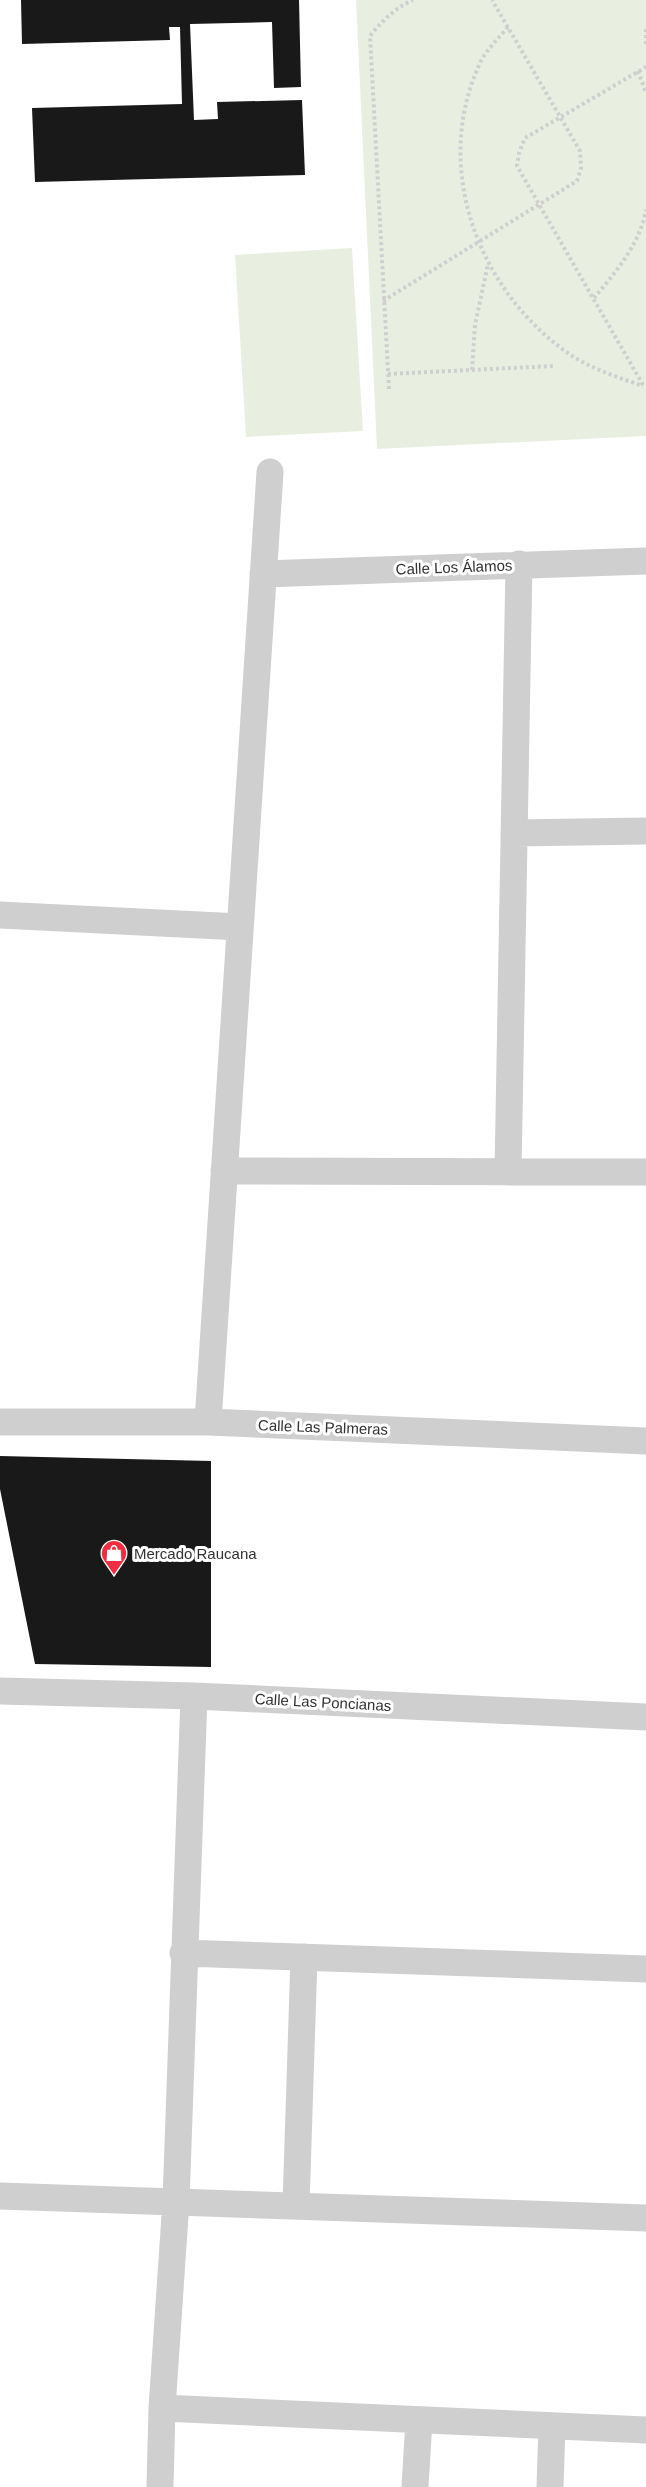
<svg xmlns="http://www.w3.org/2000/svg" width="646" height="2487" font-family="Arial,sans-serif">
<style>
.green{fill:#e9efe0}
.building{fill:#191919}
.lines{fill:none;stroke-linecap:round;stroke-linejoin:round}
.path{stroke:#cfcfcf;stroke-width:4;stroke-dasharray:3 3;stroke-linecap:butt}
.minor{stroke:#cfcfcf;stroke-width:27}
.labels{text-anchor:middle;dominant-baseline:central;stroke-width:6;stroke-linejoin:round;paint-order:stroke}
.street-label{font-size:15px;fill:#323232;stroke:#fff}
.poi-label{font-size:15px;fill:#323232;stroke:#fff;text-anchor:start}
</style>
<rect width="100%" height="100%" fill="#fff"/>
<!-- green -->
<path class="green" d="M356,0H646V436L377,449Z
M352,248L363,431L246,437L235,255Z"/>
<!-- building -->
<path class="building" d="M21,0H299L301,87L274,88L272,22L190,24L194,120L218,119L217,102L302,100L305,175L35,182L32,108L182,104L180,27H169L170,40L22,44Z
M0,1456L211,1461V1667L35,1664L0,1489Z"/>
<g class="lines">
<!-- path -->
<path class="path" d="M508,27C499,38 486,50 480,63C433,164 475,283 561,348C585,367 614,376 643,386
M646,29V45
M638,71L646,93
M594,298C615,273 640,244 646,210
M383,301L577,181L581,168L580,151L492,0
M472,370L475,325L488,264
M388,374L553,366
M643,385L517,166L519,153L525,138L646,67
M389,389L370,36C382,21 395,8 413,0"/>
<!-- minor -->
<path class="minor" d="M263,574L646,561
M514,833L646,831
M0,915L240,927
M224,1171L646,1172
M508,1172L519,564
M0,1422H208L646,1441
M208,1422L270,472
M0,1691L194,1696L646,1717
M183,1953L646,1969
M0,2196L646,2218
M296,2205L304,1957
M162,2408L646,2430
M160,2487L162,2408L176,2201L194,1696
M415,2487L419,2420
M550,2487L552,2426"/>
</g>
<!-- icons -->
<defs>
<g id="shop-pin" transform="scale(1.35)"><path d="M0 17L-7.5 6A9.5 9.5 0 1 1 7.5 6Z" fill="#f02e42" stroke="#fff"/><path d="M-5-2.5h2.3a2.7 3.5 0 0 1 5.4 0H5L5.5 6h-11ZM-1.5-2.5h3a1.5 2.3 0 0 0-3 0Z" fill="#fff"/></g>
</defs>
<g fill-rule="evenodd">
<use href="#shop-pin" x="114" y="1553"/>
</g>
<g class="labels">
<!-- street labels -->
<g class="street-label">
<text transform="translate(454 567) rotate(-2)">Calle Los Álamos</text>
<text transform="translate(323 1427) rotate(2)">Calle Las Palmeras</text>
<text transform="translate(323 1702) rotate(3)">Calle Las Poncianas</text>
</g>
<!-- poi labels -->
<g class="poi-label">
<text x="134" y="1553">Mercado Raucana</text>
</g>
</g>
</svg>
